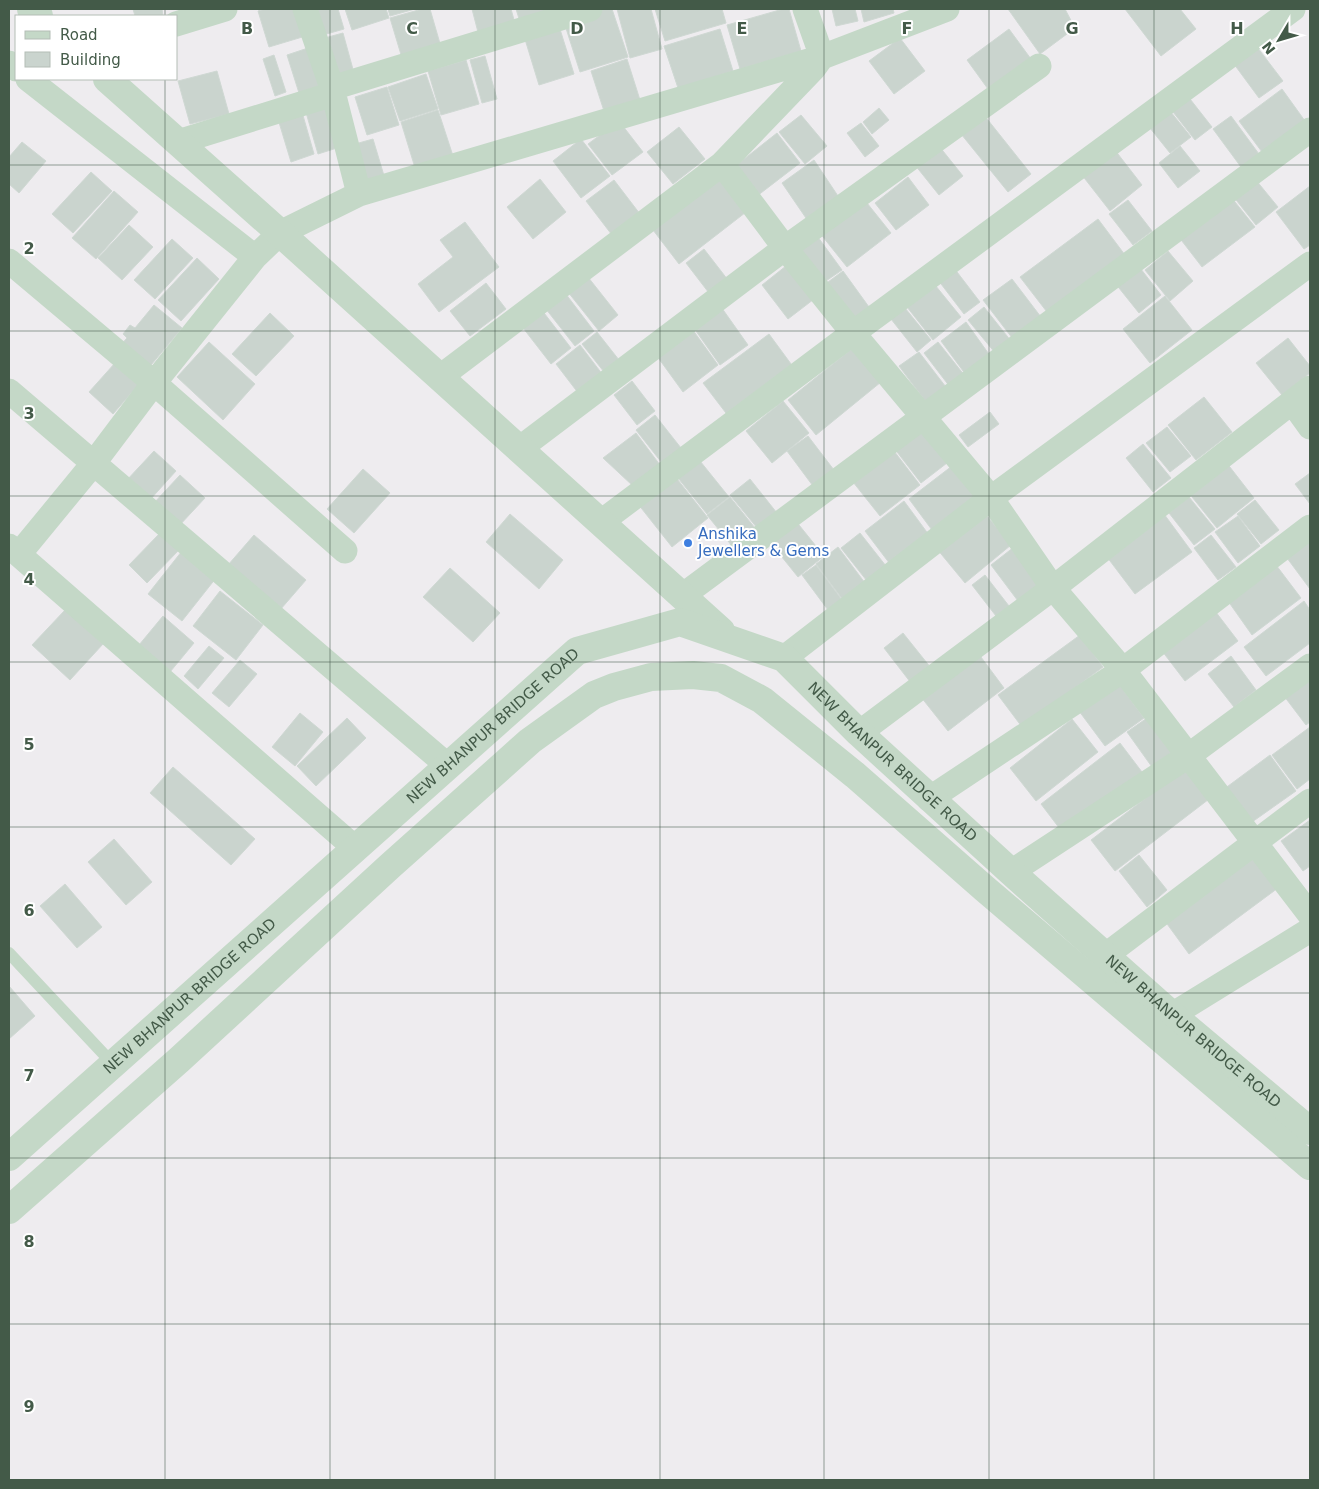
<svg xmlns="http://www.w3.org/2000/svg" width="1319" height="1489" font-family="'DejaVu Sans',sans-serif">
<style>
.building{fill:#cad4ce;stroke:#cfd8d3}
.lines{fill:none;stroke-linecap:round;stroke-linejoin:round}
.service{stroke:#c4d8c7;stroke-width:12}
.minor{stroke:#c4d8c7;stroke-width:25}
.tertiary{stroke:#c4d8c7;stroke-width:28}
.grid{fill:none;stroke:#435a48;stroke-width:1;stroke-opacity:0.55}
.shop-dot{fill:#3f7fe0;stroke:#fff;stroke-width:2}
.labels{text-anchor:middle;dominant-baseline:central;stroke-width:4;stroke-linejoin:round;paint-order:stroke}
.shop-label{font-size:15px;fill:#366cbe;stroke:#fff;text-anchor:start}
.street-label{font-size:15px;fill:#435a48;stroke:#fff}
.grid-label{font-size:16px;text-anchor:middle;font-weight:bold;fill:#435a48;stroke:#fff;stroke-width:4;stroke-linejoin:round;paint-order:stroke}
</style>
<rect width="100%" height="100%" fill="#eeecef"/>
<!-- building -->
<path class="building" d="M133,9H162L163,16H135Z
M265,9H301L309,35L269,47L258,11Z
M308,9H338L344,29L316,37Z
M345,9H386L389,18L352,30Z
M388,9H415L390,16Z
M422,9H430L441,47L402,58L390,18Z
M472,9H511L516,27L479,36Z
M516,9H565L521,25Z
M605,9H612L628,57L580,72L564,22Z
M617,9H651L662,49L630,58Z
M655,9H722L726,23L665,41Z
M783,9H789L801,51L740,69L727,25Z
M832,9H855L858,21L836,26Z
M861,9H893L894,13L864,22Z
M1008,9H1065L1075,28L1040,54Z
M1125,9H1180L1196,29L1161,56Z
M559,26L574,74L539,85L524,36Z
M720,29L733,71L678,88L664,46Z
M1009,29L1031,59L988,89L967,60Z
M343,33L354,73L333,79L321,39Z
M900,38L925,71L894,94L869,61Z
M1254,43L1283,81L1259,98L1231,60Z
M311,47L323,85L299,93L287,55Z
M274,55L286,92L275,96L263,59Z
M485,56L497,99L482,103L470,60Z
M627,59L640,100L604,111L591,71Z
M466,60L479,104L441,115L428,71Z
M217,71L229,114L190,124L178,81Z
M426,74L438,109L400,121L388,87Z
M387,87L399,125L367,135L355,97Z
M1282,89L1305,121L1262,152L1239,121Z
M1183,90L1212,127L1195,140L1166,103Z
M327,103L340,147L318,154L305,109Z
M1166,106L1191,137L1170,153L1146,123Z
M879,108L889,120L872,134L863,122Z
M438,110L454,159L416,171L401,122Z
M980,110L1031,174L1008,192L957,129Z
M302,112L314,154L291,162L278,119Z
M801,115L827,146L805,164L779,132Z
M1231,116L1259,154L1241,167L1213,129Z
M619,121L643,152L612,175L588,144Z
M861,123L879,146L865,157L847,133Z
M679,127L705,159L673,184L647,152Z
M777,133L800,163L757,196L734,167Z
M373,139L385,179L360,186L348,146Z
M581,139L610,176L581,198L553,161Z
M22,142L46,161L19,193L9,184V157Z
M1111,145L1142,185L1110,211L1078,170Z
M939,146L963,176L939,195L915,165Z
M1180,146L1200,171L1178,188L1159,163Z
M814,160L840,199L808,221L782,183Z
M91,172L112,191L73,233L52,214Z
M1251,174L1278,207L1256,225L1229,191Z
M724,176L750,209L679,264L653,230Z
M908,177L929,205L896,230L875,203Z
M540,179L566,212L533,239L507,207Z
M614,180L640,214L612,235L586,201Z
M1310,186V245L1304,249L1276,212Z
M114,191L138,212L96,259L72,238Z
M1227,192L1255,227L1202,267L1175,232Z
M863,198L891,233L847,267L819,232Z
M1128,200L1152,231L1133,245L1109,214Z
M1098,219L1125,255L1047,312L1020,277Z
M465,222L499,267L439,312L418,284L453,257L440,240Z
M129,225L153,247L122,280L98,258Z
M815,233L842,270L820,285L793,249Z
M172,239L193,258L155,299L134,280Z
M704,249L728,280L709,293L686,263Z
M1168,251L1193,281L1170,301L1145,270Z
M197,258L219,279L181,321L158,300Z
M791,262L818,296L788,319L762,285Z
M1137,264L1161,295L1139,313L1115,283Z
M954,268L980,302L964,314L938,280Z
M843,271L869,307L851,321L824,285Z
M584,272L618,315L599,331L564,287Z
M1012,279L1041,317L1013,339L983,300Z
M486,283L506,309L470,336L450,311Z
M935,285L961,317L933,340L907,307Z
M562,289L594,331L575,346L542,304Z
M1165,296L1192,330L1150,363L1123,329Z
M719,304L748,345L720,365L691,324Z
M154,305L182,328L146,371L118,348L127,338L123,334L130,325L135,328Z
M984,307L1011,341L996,354L968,320Z
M905,308L931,340L917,352L891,319Z
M541,309L571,348L551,364L520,324Z
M270,313L294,336L256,376L232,354Z
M966,322L991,357L966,375L941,341Z
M690,326L718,365L683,392L654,352Z
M597,332L623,365L608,377L582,344Z
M769,334L794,368L729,417L703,383Z
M1288,338L1310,366V373L1282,395L1256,363Z
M209,342L255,384L223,420L177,377Z
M938,342L965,376L950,387L924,353Z
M580,345L606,379L582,398L556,364Z
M854,347L881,382L816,435L788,400Z
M919,352L949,391L929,406L899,366Z
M115,363L139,384L113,414L89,392Z
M632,381L655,411L637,425L614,395Z
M1204,397L1232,432L1196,460L1168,425Z
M783,401L809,433L772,463L746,431Z
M990,412L999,424L968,447L959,435Z
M655,415L681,448L662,463L636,430Z
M1167,427L1191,456L1170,472L1146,443Z
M921,429L947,463L921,483L894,448Z
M636,433L660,465L633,486L603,458Z
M808,436L834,470L813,486L787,451Z
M1143,444L1171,478L1153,492L1126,458Z
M154,451L176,471L148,502L126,481Z
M894,451L920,485L880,516L853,482Z
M696,456L729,497L707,514L674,473Z
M1226,462L1254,498L1217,528L1188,492Z
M952,466L976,497L932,530L909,499Z
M363,469L390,493L354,533L327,509Z
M1310,473V504L1295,484Z
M180,475L205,498L178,527L153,504Z
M674,475L708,518L672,547L638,504Z
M750,479L777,513L758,529L730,495Z
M730,497L755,528L732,546L707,515Z
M1189,497L1215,529L1194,545L1169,513Z
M1255,500L1279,530L1261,544L1237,514Z
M904,501L929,535L890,564L865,531Z
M983,511L1011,545L965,583L937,549Z
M510,514L563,560L539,589L486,542Z
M1164,514L1192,552L1135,594L1107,557Z
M791,515L824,556L798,577L765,536Z
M1238,516L1260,546L1238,563L1215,532Z
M160,533L178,551L147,583L129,565Z
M860,533L886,566L867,581L841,548Z
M254,535L306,580L280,610L228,565Z
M1211,535L1236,567L1218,580L1194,548Z
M1310,540V589L1287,558Z
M838,547L865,583L843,600L816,564Z
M1014,547L1042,583L1018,601L991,565Z
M182,551L216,578L182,621L148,594Z
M816,565L842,600L828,610L802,575Z
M1276,565L1301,598L1252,635L1228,601Z
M450,568L500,613L473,642L423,597Z
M985,575L1009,606L996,616L972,585Z
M220,591L263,625L236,660L193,626Z
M1304,601L1310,610V643L1266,676L1244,647Z
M1212,607L1238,641L1185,681L1159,647Z
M65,610L103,644L70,680L32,645Z
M163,616L194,643L170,672L139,645Z
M903,633L931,668L911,683L884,648Z
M1080,635L1103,667L1022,727L998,695Z
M209,646L224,658L198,689L184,676Z
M978,653L1004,688L948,731L921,697Z
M1231,656L1256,690L1234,707L1208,674Z
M240,660L257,674L229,707L212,693Z
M1310,677V722L1306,725L1284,696Z
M1118,683L1144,718L1105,746L1079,711Z
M300,713L323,732L295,766L272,747Z
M347,718L366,738L316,786L297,766Z
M1147,718L1172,752L1152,767L1127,732Z
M1072,719L1098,752L1036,801L1010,768Z
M1310,727V779L1297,789L1272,755Z
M1120,743L1142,772L1063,833L1041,804Z
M1270,755L1296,791L1245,827L1220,792Z
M1189,765L1213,796L1115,871L1091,840Z
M173,767L255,839L231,865L150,793Z
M1310,820V866L1303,871L1281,841Z
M114,839L152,882L126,905L88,862Z
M1250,850L1278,888L1189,954L1162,917Z
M1139,855L1167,890L1147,907L1119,871Z
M65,884L102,927L77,948L40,906Z
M9,986L35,1016L9,1039Z"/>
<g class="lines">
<!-- service -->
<path class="service" d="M9,953L113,1064"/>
<!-- minor -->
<path class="minor" d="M305,9L332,88L359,194
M176,24L225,9
M9,63L16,69
M28,79L255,257
M332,88L590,9
M178,142L333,94
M722,164L785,248L853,333L991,498L1053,588L1123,670L1310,915
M9,261L154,383L345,551
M440,377L722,164L814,68L822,57L805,9
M9,391L447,765
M1292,402L1310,427
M519,449L785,248L1039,66
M601,522L853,333L1293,9
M9,546L355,848
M19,554L93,464L154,383L255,257L280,233L359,194L822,57L947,9
M682,596L1310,130
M784,658L991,498L1310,264
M859,733L1053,588L1310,388
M929,799L1123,670L1310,527
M1011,872L1188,756L1310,666
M1106,955L1310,801
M1172,1015L1310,930"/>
<!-- tertiary -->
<g class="tertiary">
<path d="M31,9L39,16"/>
<path d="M107,79L280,233L721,631"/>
<path id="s1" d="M9,1157L577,651L680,622L784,658L859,733L1011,872L1172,1015L1310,1131"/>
<path d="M9,1210L179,1060L390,866L530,741L594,695L614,687L651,677L693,675L721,678L762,700L855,775L985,889L1310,1166"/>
</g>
</g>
<!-- grid -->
<path class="grid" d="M165,9V16M330,9V1480M495,9V1480M660,9V1480M824,9V1480M989,9V1480M1154,9V1480M165,79V1480M9,165H1310M9,331H1310M9,496H1310M9,662H1310M9,827H1310M9,993H1310M9,1158H1310M9,1324H1310"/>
<!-- markers -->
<circle class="shop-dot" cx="688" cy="543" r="5"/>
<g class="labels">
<!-- shop labels -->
<g class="shop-label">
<text x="698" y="534">Anshika<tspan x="698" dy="17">Jewellers &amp; Gems</tspan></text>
</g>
<!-- street labels -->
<g class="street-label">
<text stroke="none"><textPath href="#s1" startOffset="648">NEW BHANPUR BRIDGE ROAD</textPath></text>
<text stroke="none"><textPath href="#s1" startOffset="1128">NEW BHANPUR BRIDGE ROAD</textPath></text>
<text stroke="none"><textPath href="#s1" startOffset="242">NEW BHANPUR BRIDGE ROAD</textPath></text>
<text stroke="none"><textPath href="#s1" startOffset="1532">NEW BHANPUR BRIDGE ROAD</textPath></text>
</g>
</g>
<g class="grid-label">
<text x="247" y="34">B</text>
<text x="412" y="34">C</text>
<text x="577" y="34">D</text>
<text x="742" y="34">E</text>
<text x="907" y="34">F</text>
<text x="1072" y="34">G</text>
<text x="1237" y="34">H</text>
<text x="29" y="254">2</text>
<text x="29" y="419">3</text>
<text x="29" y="585">4</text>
<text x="29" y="750">5</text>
<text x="29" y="916">6</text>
<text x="29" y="1081">7</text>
<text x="29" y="1247">8</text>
<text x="29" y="1412">9</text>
</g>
<!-- border -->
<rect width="1319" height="1489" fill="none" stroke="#435a48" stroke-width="20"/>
<!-- legend -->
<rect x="15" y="15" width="162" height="65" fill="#ffffff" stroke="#b4bdb6"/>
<rect x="25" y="31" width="25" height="8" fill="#c4d8c7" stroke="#b4bdb6"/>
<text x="60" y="40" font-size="15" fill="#435a48">Road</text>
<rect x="25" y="52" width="25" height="15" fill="#cad4ce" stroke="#b4bdb6"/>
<text x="60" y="65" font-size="15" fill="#435a48">Building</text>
<!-- north arrow -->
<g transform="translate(1279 40) rotate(232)" stroke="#ffffff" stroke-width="4" paint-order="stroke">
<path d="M0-4L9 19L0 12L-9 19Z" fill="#435a48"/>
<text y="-8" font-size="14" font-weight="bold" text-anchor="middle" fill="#435a48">N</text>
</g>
</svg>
